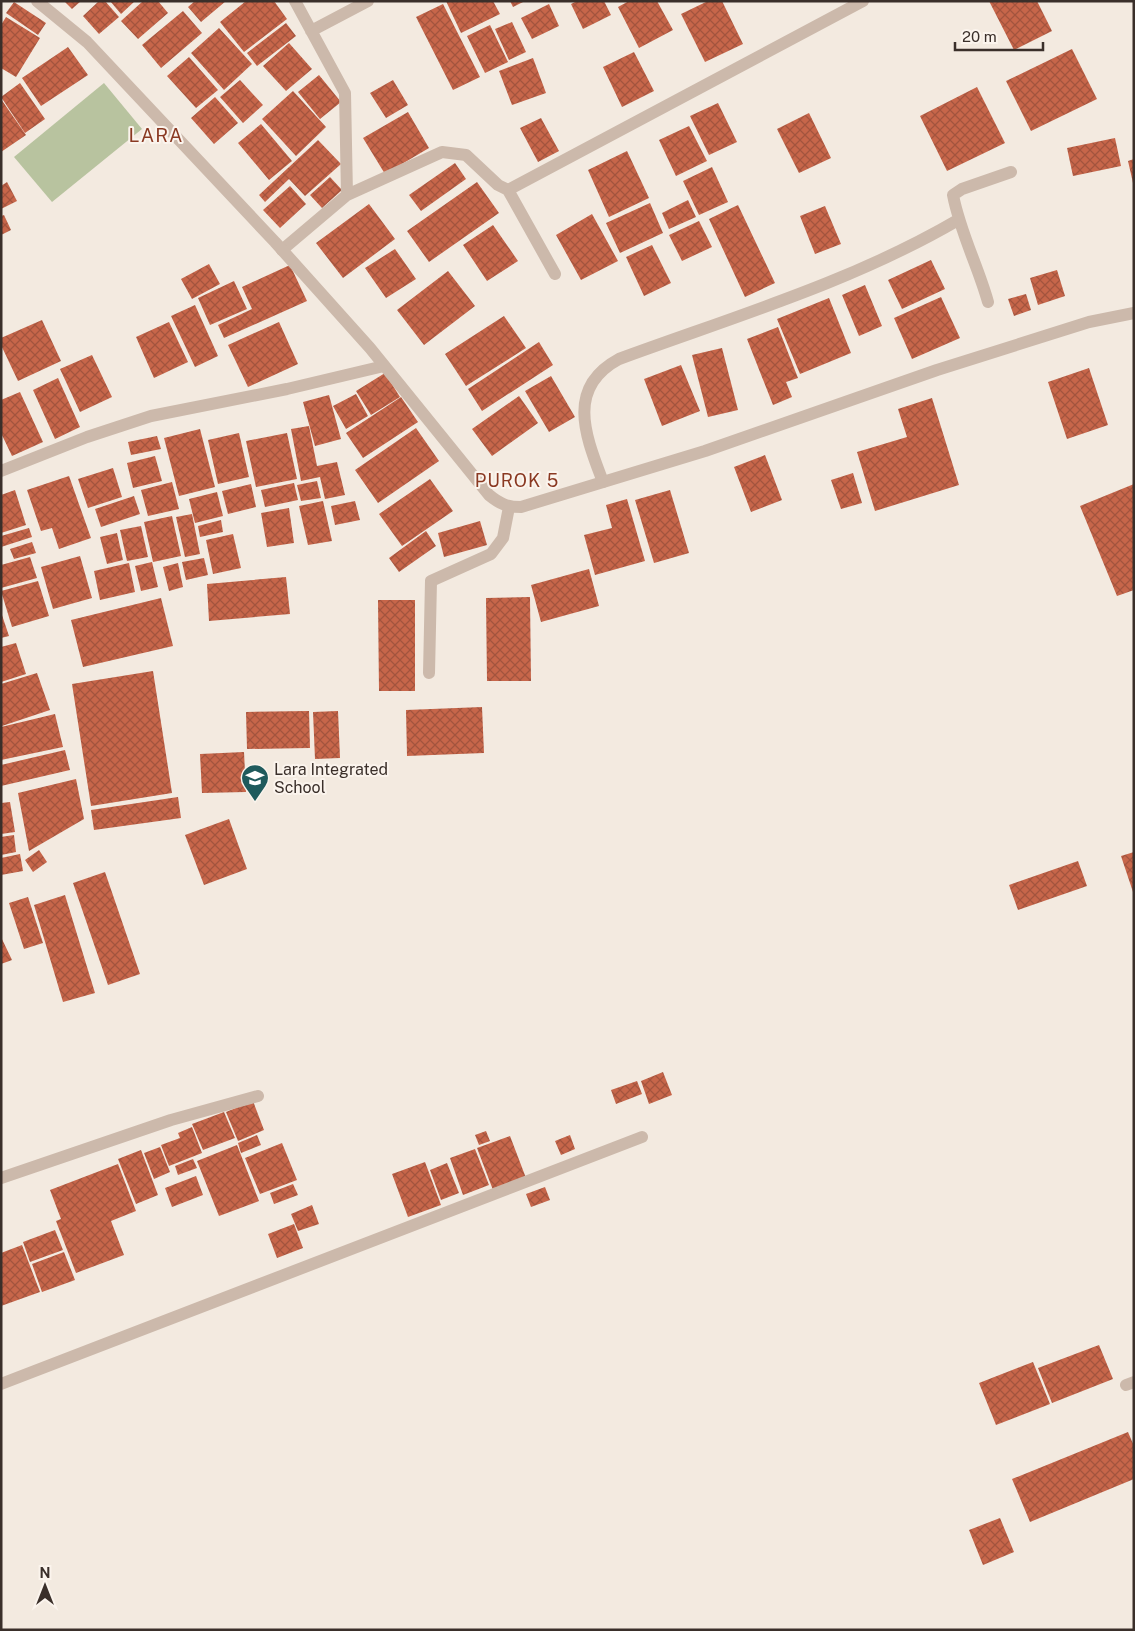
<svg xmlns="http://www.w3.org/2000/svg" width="1135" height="1631" font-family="'Public Sans',sans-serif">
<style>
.grass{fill:#b8c39f}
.building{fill:url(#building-cross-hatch)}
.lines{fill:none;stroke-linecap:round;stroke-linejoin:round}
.service{stroke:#ccb9ab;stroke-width:12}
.minor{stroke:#ccb9ab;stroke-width:12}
.tertiary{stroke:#ccb9ab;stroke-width:12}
.labels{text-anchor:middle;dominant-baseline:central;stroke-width:4;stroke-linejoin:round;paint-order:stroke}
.poi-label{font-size:16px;fill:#3a2f2a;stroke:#fbf4ed;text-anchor:start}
.neighbourhood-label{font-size:18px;letter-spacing:1px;fill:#8a3922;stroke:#fbf4ed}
.quarter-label{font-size:19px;letter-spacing:1px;fill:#8a3922;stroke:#fbf4ed}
</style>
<defs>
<pattern id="building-cross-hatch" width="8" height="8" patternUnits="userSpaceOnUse" patternTransform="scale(1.25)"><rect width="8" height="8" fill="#c7664a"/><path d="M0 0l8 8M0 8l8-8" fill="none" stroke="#a3543e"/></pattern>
</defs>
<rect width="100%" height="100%" fill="#f3eae0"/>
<!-- grass -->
<path class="grass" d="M104,83L142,129L52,202L14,157Z"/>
<!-- building -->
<path class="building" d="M64,1H81L72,9Z
M99,1H105L119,17L99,34L83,16Z
M110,1H135L121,14Z
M143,1H158L168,13L138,39L121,21Z
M195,1H226L201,22L188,7Z
M246,1H274L287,19L244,52L220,22Z
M446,1H493L500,14L461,33Z
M510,1H525L513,7Z
M577,1H604L611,15L583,29L571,4Z
M629,1H657L673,30L639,48L618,7Z
M708,1H722L743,44L705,62L681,14Z
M989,1H1037L1052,31L1014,50Z
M14,2L46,23L38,35L6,13Z
M443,4L480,77L453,90L416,17Z
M549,4L559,26L532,39L521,18Z
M183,11L202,33L161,68L142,45Z
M6,17L40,38L16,77L1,68V25Z
M512,22L526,52L509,60L495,29Z
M286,23L296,36L257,66L247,53Z
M490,25L508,62L485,73L467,36Z
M219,28L252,64L224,90L191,53Z
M289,43L312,69L286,91L263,66Z
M68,47L88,75L41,106L22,78Z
M1072,49L1097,99L1031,131L1006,81Z
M634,52L654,91L622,107L603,67Z
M189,57L218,90L196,108L167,76Z
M533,58L546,93L512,105L499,71Z
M319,75L341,102L320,119L298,92Z
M240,80L263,105L243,123L220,97Z
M393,80L408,105L386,118L370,93Z
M20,83L45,119L25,133L1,97Z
M977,87L1005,143L947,171L920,116Z
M293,91L326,127L296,156L262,119Z
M215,97L238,123L214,144L191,118Z
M1,99L26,135L1,152Z
M718,103L737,142L709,155L690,116Z
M408,112L429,148L385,174L363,138Z
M809,113L831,158L799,173L777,129Z
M541,118L559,151L538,162L520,128Z
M261,124L292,161L269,180L238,143Z
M689,126L707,161L676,176L659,140Z
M1115,138L1121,166L1073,176L1067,148Z
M318,140L341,164L305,196L289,179L265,202L259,195Z
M627,151L649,198L609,217L588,170Z
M1134,159V183H1133L1128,161Z
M455,163L466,179L421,211L409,195Z
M712,167L728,202L699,215L683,181Z
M330,177L342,190L322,208L310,195Z
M7,182L17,201L1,209V186Z
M477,182L499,213L429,262L407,231Z
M290,186L306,204L280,228L263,210Z
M688,200L696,217L669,229L662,213Z
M650,203L663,233L620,253L606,223Z
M369,204L395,239L343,278L316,243Z
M738,205L775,283L745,297L709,219Z
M825,206L841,244L815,254L800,216Z
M592,214L618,261L581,280L556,235Z
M4,215L11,230L1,235V216Z
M699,221L712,247L682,261L669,235Z
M493,225L518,261L487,281L463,245Z
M652,245L671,283L644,296L626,257Z
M395,249L416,279L386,298L365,268Z
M931,260L945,289L902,309L888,280Z
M209,264L220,284L192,299L181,279Z
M290,265L307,301L224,338L218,325L252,309L242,287Z
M1057,270L1065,296L1038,305L1030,278Z
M448,271L475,306L424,345L397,310Z
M234,281L247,309L210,325L198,298Z
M865,285L882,326L859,336L842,295Z
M1026,294L1031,310L1014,316L1008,299Z
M941,297L960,338L912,359L894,318Z
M829,298L851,353L800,374L777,319Z
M195,305L218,356L195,367L171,316Z
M504,316L526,348L466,386L445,354Z
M42,320L61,361L18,381L1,345V338Z
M169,322L188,362L154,378L136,337Z
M279,322L298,364L248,387L228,345Z
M778,327L798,378L786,382L792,397L773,405L747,339Z
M539,342L553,365L482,411L468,389Z
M722,348L738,410L708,417L692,355Z
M92,355L112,397L80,412L60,369Z
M681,365L700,411L662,426L644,379Z
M1089,368L1108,425L1067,439L1048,382Z
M385,373L400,397L371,415L356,391Z
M551,376L575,417L549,432L525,391Z
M58,378L80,427L55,439L33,390Z
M20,392L43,442L12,456L1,433V400Z
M356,394L368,416L346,429L333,406Z
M329,395L341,439L315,446L303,402Z
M519,396L538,423L492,456L472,429Z
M401,397L418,422L363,458L346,433Z
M932,398L959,485L875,511L857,452L907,437L898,409Z
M309,426L317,466L337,462L345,495L325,499L320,477L301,481L291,429Z
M416,428L439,461L378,503L355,470Z
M200,429L215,487L179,496L164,438Z
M239,433L249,477L218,484L208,440Z
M287,433L297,479L256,487L246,441Z
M157,436L161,449L131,455L128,442Z
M765,455L782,500L751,512L734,467Z
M155,456L162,481L133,488L127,463Z
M113,468L122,497L88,508L78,479Z
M853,473L862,503L841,509L831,480Z
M69,476L91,538L59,549L52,528L41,531L27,490Z
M430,479L453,511L402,546L379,514Z
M317,481L321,498L301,501L297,485Z
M172,482L179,509L148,516L141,490Z
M294,483L298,500L265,507L261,490Z
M251,484L256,507L228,514L222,491Z
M1134,484V590L1117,596L1080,506Z
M15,490L26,525L1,533V495Z
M670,490L689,553L654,563L635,500Z
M217,492L223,516L195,523L189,499Z
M134,496L140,514L101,527L95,509Z
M627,499L645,561L595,575L584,535L612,528L606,505Z
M323,501L332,541L308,545L299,506Z
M355,501L360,520L335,525L331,506Z
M289,508L294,543L267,547L261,513Z
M192,514L200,554L185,557L176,517Z
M172,516L181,556L153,562L144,522Z
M221,520L223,532L200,537L198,526Z
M480,521L487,545L444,557L438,533Z
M141,526L148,557L127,561L120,530Z
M29,528L32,537L1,547V536Z
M426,531L436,546L399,572L389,558Z
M117,533L123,560L107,564L100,537Z
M233,534L241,568L213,574L206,540Z
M32,542L36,553L14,559L10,549Z
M80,556L92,598L53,609L41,567Z
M30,557L37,578L1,588V565Z
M204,558L208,575L186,580L182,562Z
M152,562L158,587L141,591L135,566Z
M129,563L135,592L100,600L94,571Z
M178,563L183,587L169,591L163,567Z
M589,569L599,606L541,622L531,585Z
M286,577L290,614L209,621L207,584Z
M38,581L49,616L12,627L1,591Z
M530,597L531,681H487L486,598Z
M161,598L173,646L83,667L71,620Z
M378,600H415V691H379Z
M1,612L9,636L1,638Z
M16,643L26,674L1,682V647Z
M153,671L172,793L91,806L72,684Z
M37,673L50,710L2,726L1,684Z
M482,707L484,753L407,756L406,710Z
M309,711L310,748L247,749L246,712Z
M338,711L340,758L315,759L313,712Z
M55,714L63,747L1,760V727Z
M65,750L70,770L1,786V765Z
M244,752L246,792L202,793L200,754Z
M76,779L84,819L29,851L18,793Z
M178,797L181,818L94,830L91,810Z
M10,802L15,832L1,834V803Z
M229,819L247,869L204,885L185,835Z
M14,835L16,852L1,855V837Z
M39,850L47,862L33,872L25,860Z
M1134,852V892H1133L1121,856Z
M20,854L23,871L1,875V858Z
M1078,861L1087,886L1018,910L1009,885Z
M105,872L140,974L108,985L73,883Z
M65,895L95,993L63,1002L34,905Z
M28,897L43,943L24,949L9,903Z
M1,937L12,960L1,964Z
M663,1072L672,1095L649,1104L641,1081Z
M637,1081L642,1094L616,1104L611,1090Z
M253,1101L264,1130L238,1141L226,1112Z
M224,1112L235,1138L203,1150L192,1124Z
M192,1127L202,1153L169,1166L161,1145L180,1138L178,1133Z
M486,1131L490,1141L479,1145L475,1135Z
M257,1135L261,1145L241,1153L238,1143Z
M570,1135L575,1149L561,1155L555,1141Z
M510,1136L526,1178L493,1190L477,1148Z
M282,1143L297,1180L260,1194L245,1158Z
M237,1145L259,1201L219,1216L197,1161Z
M160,1147L170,1172L154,1179L144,1153Z
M475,1149L489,1185L463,1195L450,1158Z
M141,1150L158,1195L136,1204L118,1159Z
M193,1159L197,1168L178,1175L175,1166Z
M425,1162L441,1205L408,1217L392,1174Z
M447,1163L459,1193L441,1200L430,1170Z
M118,1164L136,1211L111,1221L124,1255L76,1273L56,1221L61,1219L50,1190Z
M196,1176L203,1195L172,1207L165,1188Z
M293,1184L298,1195L274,1204L270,1193Z
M545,1187L550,1200L531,1207L526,1194Z
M312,1205L319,1224L298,1231L291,1214Z
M294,1224L303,1248L277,1258L268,1234Z
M55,1230L63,1250L30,1262L23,1242Z
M22,1245L40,1292L1,1306V1253Z
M64,1252L75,1280L42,1292L32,1264Z
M1099,1345L1113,1379L1052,1403L1038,1368Z
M1033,1362L1050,1404L996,1425L979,1383Z
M1128,1432L1134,1446V1479L1030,1522L1012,1479Z
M1000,1518L1014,1552L983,1565L969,1530Z"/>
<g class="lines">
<!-- service -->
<path class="service" d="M429,673L431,581L491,554L503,538L509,507
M1126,1385L1134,1382"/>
<!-- minor -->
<path class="minor" d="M295,1L345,93L347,195
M311,31L368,1
M508,190L555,274
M282,250L347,195L442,152L466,155L498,185L508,190L863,1
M988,302C978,266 960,232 953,195L962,189L1011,172
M1,471L87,437L151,416L287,389L384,366
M603,482C586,437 565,388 619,359C733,317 852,282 958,220
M1,1178L171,1120L258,1096
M1,1384L642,1137"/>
<!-- tertiary -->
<path class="tertiary" d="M37,1L87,42L275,242L370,348L489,495C500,504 507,507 521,507L705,451L937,370L1089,322L1134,313"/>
</g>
<!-- icons -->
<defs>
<g id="school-pin" transform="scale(1.4375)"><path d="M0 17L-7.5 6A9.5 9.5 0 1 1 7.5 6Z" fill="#1f5a5c" stroke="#fbf4ed"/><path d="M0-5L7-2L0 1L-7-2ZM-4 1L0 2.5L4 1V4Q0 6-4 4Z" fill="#fff"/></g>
</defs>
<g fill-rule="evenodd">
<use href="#school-pin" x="255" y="778"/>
</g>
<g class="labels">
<!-- poi labels -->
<g class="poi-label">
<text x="274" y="769">Lara Integrated<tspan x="274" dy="18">School</tspan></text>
</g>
<!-- neighbourhood labels -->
<g class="neighbourhood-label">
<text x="517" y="480">PUROK 5</text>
</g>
<!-- quarter labels -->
<g class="quarter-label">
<text x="156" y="135">LARA</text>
</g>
</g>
<!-- border -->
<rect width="1135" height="1631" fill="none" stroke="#3a2f2a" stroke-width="5"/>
<!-- north arrow -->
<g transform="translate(45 1586)" stroke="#fbf4ed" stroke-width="4" paint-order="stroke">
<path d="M0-4L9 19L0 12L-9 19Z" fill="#3a2f2a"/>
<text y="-8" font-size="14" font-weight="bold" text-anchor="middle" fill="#3a2f2a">N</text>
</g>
<!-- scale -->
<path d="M955 42v8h88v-8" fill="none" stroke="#3a2f2a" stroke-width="2.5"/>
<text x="962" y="42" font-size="15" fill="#3a2f2a" stroke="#fbf4ed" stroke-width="4" paint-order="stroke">20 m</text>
</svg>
